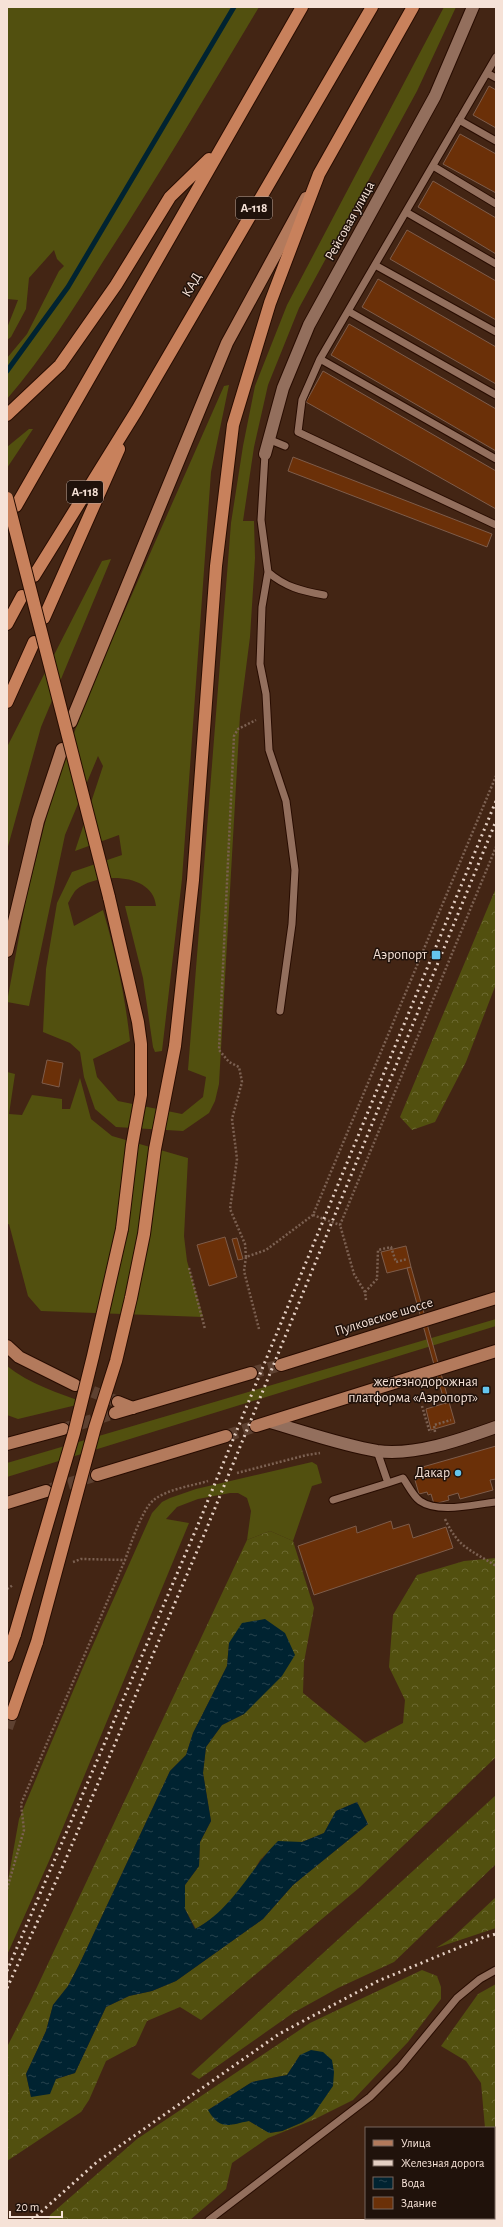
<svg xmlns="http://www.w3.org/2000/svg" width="503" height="2227" font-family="'Alegreya Sans',sans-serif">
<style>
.grass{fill:#52500f}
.forest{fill:url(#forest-crowns);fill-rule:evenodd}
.water{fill:url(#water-ripples)}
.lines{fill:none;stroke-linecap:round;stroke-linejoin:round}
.stream{stroke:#002331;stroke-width:5}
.building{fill:#6b3008;stroke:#7e5c4a}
.primary-tunnel{stroke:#5e4131;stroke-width:12;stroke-dasharray:12 6;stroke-linecap:butt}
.highway-tunnel{stroke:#5e4131;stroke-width:12;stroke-dasharray:12 6;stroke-linecap:butt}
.lane-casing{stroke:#280c00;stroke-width:9}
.street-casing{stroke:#280c00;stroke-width:14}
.primary-casing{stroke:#280c00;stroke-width:14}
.highway-casing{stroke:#280c00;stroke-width:14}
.path{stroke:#7c6152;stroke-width:2.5;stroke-dasharray:2 2;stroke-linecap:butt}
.lane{stroke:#936f5d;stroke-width:7}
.street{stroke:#936f5d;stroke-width:12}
.primary{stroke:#b37a5c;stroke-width:12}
.highway{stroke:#c8815c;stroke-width:12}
.rail{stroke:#e4cfc3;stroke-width:3;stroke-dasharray:2 4;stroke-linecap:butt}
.highway-bridge-casing{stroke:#280c00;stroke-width:14;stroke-linecap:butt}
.highway-bridge{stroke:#c8815c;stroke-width:12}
.poi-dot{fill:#64c5ee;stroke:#20120b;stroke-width:1.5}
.labels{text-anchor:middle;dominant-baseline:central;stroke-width:3;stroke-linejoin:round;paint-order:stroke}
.shield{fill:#20120b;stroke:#b6a49a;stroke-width:1}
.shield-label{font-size:13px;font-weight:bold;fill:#f6e2d7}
.street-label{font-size:14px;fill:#f6e2d7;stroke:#20120b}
.poi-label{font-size:14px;fill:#f6e2d7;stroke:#20120b;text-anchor:end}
</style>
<defs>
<pattern id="forest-crowns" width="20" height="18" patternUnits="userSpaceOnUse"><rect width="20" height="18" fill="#52500f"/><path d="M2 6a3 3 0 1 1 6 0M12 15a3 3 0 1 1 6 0" fill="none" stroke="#6c6931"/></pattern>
<pattern id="water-ripples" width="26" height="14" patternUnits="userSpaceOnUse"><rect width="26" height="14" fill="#002331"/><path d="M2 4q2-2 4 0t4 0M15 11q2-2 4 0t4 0" fill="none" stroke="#26434e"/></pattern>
</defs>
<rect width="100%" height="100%" fill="#432514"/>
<!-- grass -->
<path class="grass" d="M7,7H259C208,92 158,177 104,260C74,308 44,356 7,399V358L27,334L59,271L64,266L57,259L54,250L29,278L26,309L11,337L7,340V328L18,300L7,299Z
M444,7H456L417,91L299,308L268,385L254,447L243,521H254L255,558L250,637L240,715L219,1084L215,1101L209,1113L183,1131L116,1127L95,1109L84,1077L80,1052L70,1043L43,1032L46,969L57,903L72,872L122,855L119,835L75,851L103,766L98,756L65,835L29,1006L7,1002L26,899L52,795L88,694L224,386L229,385L211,472L182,879L162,1051L155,1052L153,1047L143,978L125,906H156C153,872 96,872 76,890C73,893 70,900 68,903L74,926L103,910C116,955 125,995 130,1041L93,1059L97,1077L118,1101L182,1114L203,1097L206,1077L188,1070L231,523L243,446L255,386L287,305Z
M29,429H33L7,468V447Z
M111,559L41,727L7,850V747L102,561Z
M7,1072L15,1074L9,1114L22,1115L32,1095L62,1099V1109H70L80,1078L91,1119L112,1136L188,1158L184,1236L187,1261L203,1317L41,1311L28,1296L9,1224L7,1225Z
M496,1319V1326L7,1477V1463Z
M7,1366C29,1384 59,1393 85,1403L18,1419L7,1415Z
M312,1462L317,1465L322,1483L312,1486L293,1541L270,1531L247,1540L251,1511L247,1498L238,1493H230L198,1499L177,1507L166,1519L189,1523L49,1861L7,1955V1886L19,1819L84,1665L152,1513L162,1502L170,1498L196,1489Z"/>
<!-- forest -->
<path class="forest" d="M496,888V984L466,1062L435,1122L412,1130L400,1117Z
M270,1531L293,1541L314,1608L304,1662L303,1693L365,1743L403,1723L405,1700L389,1667L393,1615L417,1575L464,1561L496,1558V1757L359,1888L201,2020L180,2007L147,2021L136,2045L106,2061L89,2100L81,2112L7,2161V2047L30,2002L247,1540ZM229,1643L244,1714L222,1725L206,1747L203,1773L211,1821L200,1842L199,1866L185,1885V1909L196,1929L216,1916L248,1881L260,1860L278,1842H302L324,1833L336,1811L357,1802L368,1824L293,1885L263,1919L176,1981L152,1991L129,1996L106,2007L75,2073L56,2079L31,2097L26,2074L46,2031L53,2005L68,1986L79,1965L170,1771L186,1755L193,1733L227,1666Z
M496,1795V1864L394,1962L338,1988L293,2013L199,2079L191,2074Z
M496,1897V1928L436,1948L452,1938Z
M422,1970L437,1976L441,1987V1999L408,2042L353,2100L313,2120L268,2138L232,2163L226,2189L190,2220H49L50,2215L137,2139L310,2023ZM300,2055L303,2122L282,2131L270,2133L249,2121L208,2110L252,2082L287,2075Z
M496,1984V2220H495L494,2128H485L481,2083L466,2061L441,2046L478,1994Z"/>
<!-- water -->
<path class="water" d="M265,1619L285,1633L295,1655L282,1676L244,1714L222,1725L206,1747L203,1773L211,1821L200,1842L199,1866L185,1885V1909L195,1929C233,1909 249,1870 278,1841L302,1842L324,1833L336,1811L357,1802L368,1824L293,1885L263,1919L176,1981L152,1991L129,1996L106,2007L75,2073L56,2079L50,2094L31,2097L26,2074L46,2031L53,2005L68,1986L79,1965L170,1771L186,1755L193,1733L227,1666L229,1643L242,1623Z
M311,2050L323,2052L332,2060L334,2072L333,2086L313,2115L303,2122L282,2131L269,2133L249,2121C229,2125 220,2131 208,2110L252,2082L287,2075L300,2055Z"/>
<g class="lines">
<!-- stream -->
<path class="stream" d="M7,371L68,287L234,7"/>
</g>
<!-- building -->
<path class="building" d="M489,86L496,90V128L473,115Z
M460,134L496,154V193L443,164Z
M433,181L496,218V254L418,207Z
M407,230L496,281V320L390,259Z
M378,279L496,347V384L362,307Z
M349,324L496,409V451L331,355Z
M323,371L496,471V509L306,402Z
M293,457L492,534L487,547L288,471Z
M47,1060L63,1063L59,1087L42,1083Z
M225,1237L237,1277L209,1286L197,1245Z
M237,1238L243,1259L238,1260L232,1239Z
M406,1246L411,1267L387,1273L381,1252Z
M411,1267L449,1402L445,1404L407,1268Z
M449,1402L455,1423L431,1430L426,1409Z
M496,1446V1479L490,1480L493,1490L460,1499L458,1493L448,1496L449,1500L434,1504L431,1494L428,1495L427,1492L419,1494L415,1480L422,1477L419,1468Z
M391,1521L393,1529L409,1524L413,1538L446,1527L453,1548L314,1595L298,1546L356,1526L357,1533Z"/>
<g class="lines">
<!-- primary-tunnel -->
<path class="primary-tunnel" d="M251,1373L281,1365
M76,1385L118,1402
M63,1429L115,1413
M226,1436L256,1426
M51,1489L97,1475"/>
<!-- highway-tunnel -->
<path class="highway-tunnel" d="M7,1728L12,1714"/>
<!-- lane casing -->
<g class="lane-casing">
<path id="lane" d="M496,57L320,359L302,400L298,432L496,525
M487,73L496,78
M459,120L496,141
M433,166L496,204
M406,212L496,264
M375,265L496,332
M348,311L496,395
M320,359L496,459
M268,439L285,446
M265,454L261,520L268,572C285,587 302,591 324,595
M268,572L262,607L260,664L266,694L269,750L286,801L295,870L292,924L280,1011
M377,1451L388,1483L403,1478C408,1485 413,1496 420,1501C439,1514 475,1504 496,1502
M333,1500L388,1483
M209,2220L370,2097L400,2067L457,1998L480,1979L496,1970"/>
</g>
<!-- street casing -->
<g class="street-casing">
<path id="street" d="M265,454L283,388L309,325L435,96L473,7
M270,1422C305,1432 341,1445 377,1451C415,1456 460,1440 496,1427"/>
</g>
<!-- primary casing -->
<g class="primary-casing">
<path id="primary" d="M71,722L227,343L306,198
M7,951L38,821L62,749
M7,1346L19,1357L75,1385
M281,1365L496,1298
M118,1402L133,1408
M115,1413L251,1373
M256,1426L496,1351
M7,1444L63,1429
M97,1475L226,1436
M7,1503L46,1491"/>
</g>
<!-- highway casing -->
<g class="highway-casing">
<path id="highway" d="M7,415L60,365L116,285L170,197L209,159
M16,506L302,7
M34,576L137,410L372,7
M44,618L119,449
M7,624L22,596
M7,702L34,642
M109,897L138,1022L141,1044V1095L132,1145L122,1229
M175,1046L193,880L216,566L233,425L270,303L319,174L413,7
M7,1656L15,1634
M12,1714L37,1642"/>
</g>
<!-- path -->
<path class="path" d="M313,1215L340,1225
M246,1257L245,1244L230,1209L237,1159L232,1119L242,1082L239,1067L229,1062L219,1050L234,736L238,729L256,720
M189,1268L205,1329
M365,1292L377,1279L378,1250L391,1247L396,1262L407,1259
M366,1300L365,1292L354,1274L340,1225L496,847
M259,1329L244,1271L246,1257L266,1250L313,1215L496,776
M422,1406L430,1433
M435,1432L434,1425L451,1420
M237,1473L307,1455L320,1453
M445,1519C459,1549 470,1549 496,1566
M73,1562L81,1559L125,1560C131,1544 142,1508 155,1499C169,1489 191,1486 208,1481
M7,1589L13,1585
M7,1889L24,1830L21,1804L125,1560"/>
<!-- lane -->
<use href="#lane" class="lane"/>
<!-- street -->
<use href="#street" class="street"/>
<!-- primary -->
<use href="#primary" class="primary"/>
<!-- highway -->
<use href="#highway" class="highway"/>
<!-- rail -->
<path class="rail" d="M7,1971L197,1527L496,801
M7,1988L62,1868L206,1530L496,821
M32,2220L97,2162L279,2034L378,1981L484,1937L496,1934"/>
<!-- highway-bridge casing -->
<g class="highway-bridge-casing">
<path id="highway-bridge" d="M7,498L109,897
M15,1634L74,1433L93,1356L122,1229
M37,1642L95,1427L116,1361L131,1298L144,1234L155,1149L175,1046"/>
</g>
<!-- highway-bridge -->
<use href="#highway-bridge" class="highway-bridge"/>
</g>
<!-- markers -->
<g class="poi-dot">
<rect x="431" y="950" width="10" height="10" rx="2"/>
<rect x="482" y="1386" width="8" height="8" rx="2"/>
<circle cx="458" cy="1473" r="4"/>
</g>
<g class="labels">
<!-- shield labels -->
<g class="shield">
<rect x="236" y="197" width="36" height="22" rx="3"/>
<rect x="67" y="481" width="36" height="22" rx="3"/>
</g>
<g class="shield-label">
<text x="254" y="208">А-118</text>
<text x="85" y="492">А-118</text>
</g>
<!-- street labels -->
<g class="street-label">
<text transform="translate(350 221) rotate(-61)">Рейсовая улица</text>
<text transform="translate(192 285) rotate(-60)">КАД</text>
<text transform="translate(384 1317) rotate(-17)">Пулковское шоссе</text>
</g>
<!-- poi labels -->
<g class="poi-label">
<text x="427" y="955">Аэропорт</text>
<text x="478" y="1382">железнодорожная<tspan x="478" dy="16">платформа «Аэропорт»</tspan></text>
<text x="450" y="1473">Дакар</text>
</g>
</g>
<!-- border -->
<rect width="503" height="2227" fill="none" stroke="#f6e2d7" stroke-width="16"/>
<!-- legend -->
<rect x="365" y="2127" width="130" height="92" fill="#20120b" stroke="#76655d"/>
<rect x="373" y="2140" width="20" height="6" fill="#b37a5c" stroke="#76655d"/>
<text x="401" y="2147" font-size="12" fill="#f6e2d7">Улица</text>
<rect x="373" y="2160" width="20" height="6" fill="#e4cfc3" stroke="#76655d"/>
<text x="401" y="2167" font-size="12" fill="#f6e2d7">Железная дорога</text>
<rect x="373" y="2177" width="20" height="12" fill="url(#water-ripples)" stroke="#76655d"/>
<text x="401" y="2187" font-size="12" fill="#f6e2d7">Вода</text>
<rect x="373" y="2197" width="20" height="12" fill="#6b3008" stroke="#76655d"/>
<text x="401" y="2207" font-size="12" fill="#f6e2d7">Здание</text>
<!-- scale -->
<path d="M10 2211v6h52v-6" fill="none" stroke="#f6e2d7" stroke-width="2"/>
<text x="16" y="2211" font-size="12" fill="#f6e2d7" stroke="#20120b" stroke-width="3" paint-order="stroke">20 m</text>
</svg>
